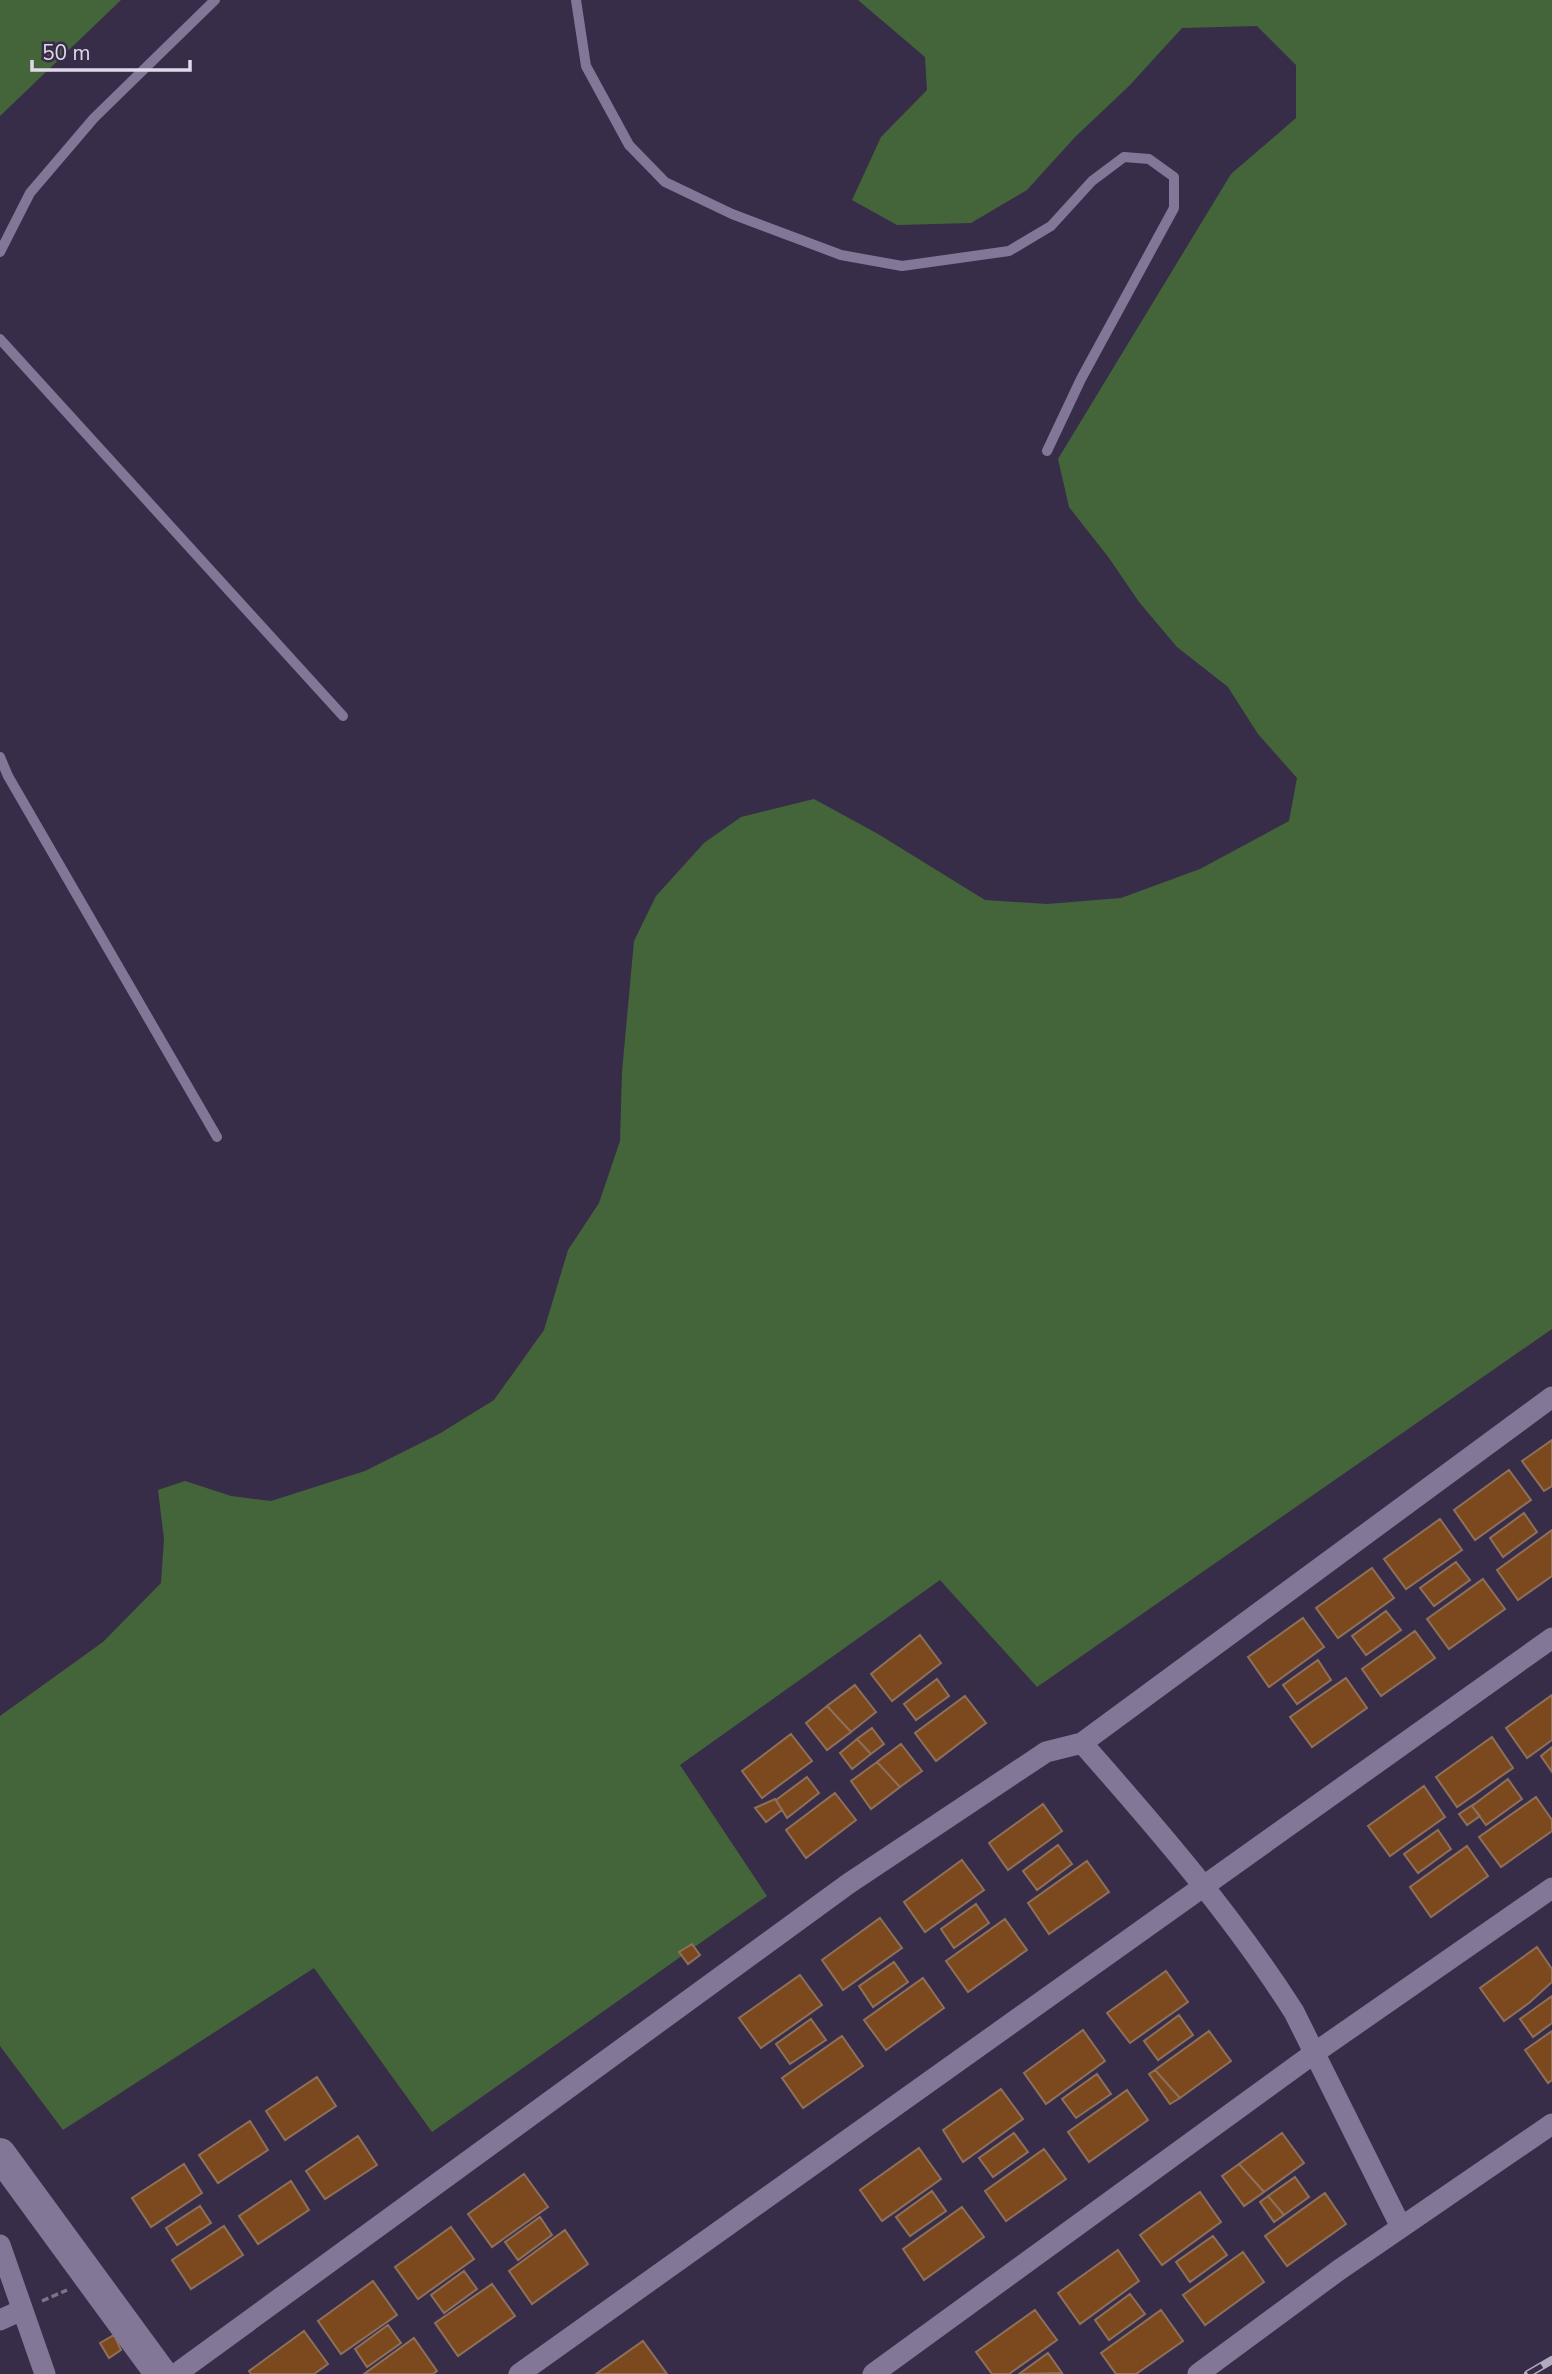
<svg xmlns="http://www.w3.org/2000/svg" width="1552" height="2374" font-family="'Nunito Sans',sans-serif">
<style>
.green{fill:#44653a}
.building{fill:#7c491e;stroke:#8e705a;stroke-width:2}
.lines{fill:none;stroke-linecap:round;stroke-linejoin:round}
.path{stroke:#7d748b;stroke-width:3.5;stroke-dasharray:7 3.5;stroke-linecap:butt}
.service{stroke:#837797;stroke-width:10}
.minor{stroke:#837797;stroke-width:21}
.secondary{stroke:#837797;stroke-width:32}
.rail-casing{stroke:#b2aabe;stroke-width:8}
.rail{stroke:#382d49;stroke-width:5;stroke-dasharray:16;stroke-linecap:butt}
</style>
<rect width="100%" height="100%" fill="#382d49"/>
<!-- green -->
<path class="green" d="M0,0H121L0,116Z
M858,0H1552V1329L1037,1687L940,1580L680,1765L767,1896L432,2132L314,1968L63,2130L0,2046V1716L103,1642L161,1583L164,1539L158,1490L185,1481L231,1496L271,1501L365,1471L439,1434L494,1400L544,1330L568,1250L599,1203L620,1141L622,1072L634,941L656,896L704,843L741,817L814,799L878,834L985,900L1047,904L1121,898L1200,869L1289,821L1297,778L1258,734L1228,687L1177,647L1139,602L1109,558L1069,507L1058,459L1231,174L1296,118V65L1257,26L1182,28L1129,86L1075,137L1027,190L971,223L897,225L852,200L881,137L927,90L925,57Z"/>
<!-- building -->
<path class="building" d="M1552,1440V1486L1544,1491L1522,1461Z
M1509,1470L1531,1500L1475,1540L1454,1510Z
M1524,1513L1537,1532L1503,1557L1490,1538Z
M1440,1519L1462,1550L1406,1589L1384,1559Z
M1552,1530V1576L1518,1600L1497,1570Z
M1456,1562L1470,1580L1434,1606L1420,1588Z
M1372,1568L1394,1598L1338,1638L1316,1608Z
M1483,1579L1505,1609L1449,1649L1427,1619Z
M1386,1611L1401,1630L1366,1655L1352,1636Z
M1303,1618L1324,1647L1269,1687L1248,1657Z
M1415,1631L1435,1658L1381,1696L1362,1669Z
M920,1635L941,1663L892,1701L871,1674Z
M1318,1660L1331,1680L1297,1704L1283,1685Z
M1346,1678L1367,1708L1312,1747L1290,1717Z
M937,1679L949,1696L916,1720L904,1704Z
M855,1685L876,1712L851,1732L827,1706Z
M1552,1695V1740L1527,1758L1506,1728Z
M965,1696L986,1723L936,1761L915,1733Z
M827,1706L851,1732L827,1750L806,1723Z
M872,1728L884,1744L871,1754L857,1739Z
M791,1734L812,1761L762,1798L742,1771Z
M1492,1737L1513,1768L1457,1807L1436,1777Z
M857,1739L871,1754L852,1769L840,1753Z
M901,1744L922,1771L900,1787L877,1762Z
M1552,1747V1772L1541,1756Z
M877,1762L900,1787L871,1809L851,1781Z
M807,1777L819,1793L787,1818L776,1800Z
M1508,1779L1522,1799L1486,1825L1472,1806Z
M1424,1786L1445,1817L1390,1856L1368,1826Z
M835,1793L856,1820L806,1858L786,1830Z
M1536,1797L1552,1820V1831L1501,1867L1479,1837Z
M775,1799L782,1810L766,1822L755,1808Z
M1043,1804L1062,1831L1008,1870L989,1843Z
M1474,1804L1472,1806L1480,1816L1467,1825L1459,1814Z
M1438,1830L1451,1849L1418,1873L1404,1854Z
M1058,1845L1072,1864L1037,1890L1023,1871Z
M1467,1846L1488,1876L1431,1917L1410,1887Z
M962,1860L984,1890L925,1932L904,1902Z
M1087,1861L1109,1892L1049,1934L1028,1903Z
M976,1904L989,1923L954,1948L941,1929Z
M880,1918L902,1948L843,1990L822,1960Z
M1005,1919L1027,1950L968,1992L946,1961Z
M692,1944L700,1955L688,1964L679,1952Z
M1537,1947L1552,1969V1982L1529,2003L1504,2021L1480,1988Z
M894,1962L908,1982L873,2007L859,1986Z
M1166,1971L1188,2002L1130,2043L1107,2013Z
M800,1975L822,2005L761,2048L739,2018Z
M923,1978L944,2008L886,2050L864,2020Z
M1552,1996V2023L1533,2037L1520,2019Z
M1179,2015L1193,2035L1158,2060L1144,2041Z
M811,2019L826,2040L790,2064L776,2044Z
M1083,2030L1105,2061L1046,2104L1024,2073Z
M1209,2031L1231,2061L1180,2098L1155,2070Z
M1552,2031V2080L1548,2083L1525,2050Z
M842,2036L863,2066L803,2108L782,2078Z
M1155,2070L1180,2098L1170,2104L1149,2074Z
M1097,2074L1111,2094L1076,2118L1062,2099Z
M317,2077L336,2106L285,2140L266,2111Z
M1001,2089L1023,2119L963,2162L943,2130Z
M1127,2090L1148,2120L1089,2162L1068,2132Z
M250,2121L268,2150L218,2183L199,2155Z
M1014,2133L1028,2152L993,2177L979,2158Z
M1282,2133L1304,2163L1264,2192L1239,2164Z
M358,2136L377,2165L325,2199L306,2171Z
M919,2148L941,2179L882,2221L860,2190Z
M1044,2149L1066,2179L1006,2221L985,2191Z
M184,2164L202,2193L151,2227L132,2198Z
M1239,2164L1264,2192L1244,2206L1222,2176Z
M524,2174L548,2207L492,2247L468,2214Z
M1295,2177L1309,2197L1284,2215L1268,2196Z
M291,2181L309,2210L258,2244L239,2216Z
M932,2191L946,2211L910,2236L896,2217Z
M1200,2192L1221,2222L1162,2265L1140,2235Z
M1325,2193L1346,2224L1287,2266L1265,2236Z
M1268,2196L1284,2215L1274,2222L1260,2202Z
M200,2206L211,2223L177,2245L166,2228Z
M962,2207L984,2237L924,2280L903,2249Z
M540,2217L552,2235L518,2260L505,2242Z
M224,2226L243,2255L191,2289L172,2260Z
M451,2227L474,2259L418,2299L395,2267Z
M565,2230L588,2264L532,2304L509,2271Z
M1213,2236L1227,2255L1190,2282L1176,2262Z
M1118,2250L1139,2281L1080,2324L1058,2293Z
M1243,2252L1264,2282L1205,2325L1183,2295Z
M464,2271L477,2289L444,2313L431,2295Z
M373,2281L397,2315L341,2354L318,2321Z
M492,2284L515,2316L458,2356L435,2323Z
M1130,2294L1145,2314L1109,2340L1095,2320Z
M1035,2310L1057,2340L1009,2374H992L976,2352Z
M1161,2310L1183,2341L1136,2374H1116L1101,2353Z
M388,2325L401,2343L367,2367L355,2349Z
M304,2331L328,2364L314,2374H251L249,2371Z
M114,2335L121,2350L109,2358L100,2343Z
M414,2338L437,2371L433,2374H364Z
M643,2341L667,2374H596Z
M1048,2353L1062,2373L1019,2374Z"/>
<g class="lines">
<!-- path -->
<path class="path" d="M42,2301L67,2290"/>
<!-- service -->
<path class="service" d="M576,0L586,66L629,145L665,182L732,214L841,255L902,266L1009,251L1051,226L1092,181L1124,157L1149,159L1174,177V208L1081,379L1047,451
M0,252L30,193L94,118L215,0
M0,339L343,716
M0,757L8,776L217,1137"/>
<!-- minor -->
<path class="minor" d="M1082,1743L1552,1397
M0,2245L45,2374
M0,2320L22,2310
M176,2374L848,1884L1046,1752L1082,1743C1157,1828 1233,1916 1294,2012L1401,2227
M519,2374L1552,1638
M873,2374L1313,2054L1552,1888
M1198,2374L1339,2270L1552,2124"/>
<!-- secondary -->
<path class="secondary" d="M0,2154L161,2374"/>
<!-- rail casing -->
<g class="rail-casing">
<path id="rail" d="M1528,2374L1552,2360"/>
</g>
<!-- rail -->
<use href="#rail" class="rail"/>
</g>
<!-- scale -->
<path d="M32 60v10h158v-10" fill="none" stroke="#dfd9ea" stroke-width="3.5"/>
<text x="42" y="60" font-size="21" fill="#dfd9ea" stroke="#382d49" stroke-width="5" paint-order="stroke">50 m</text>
</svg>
